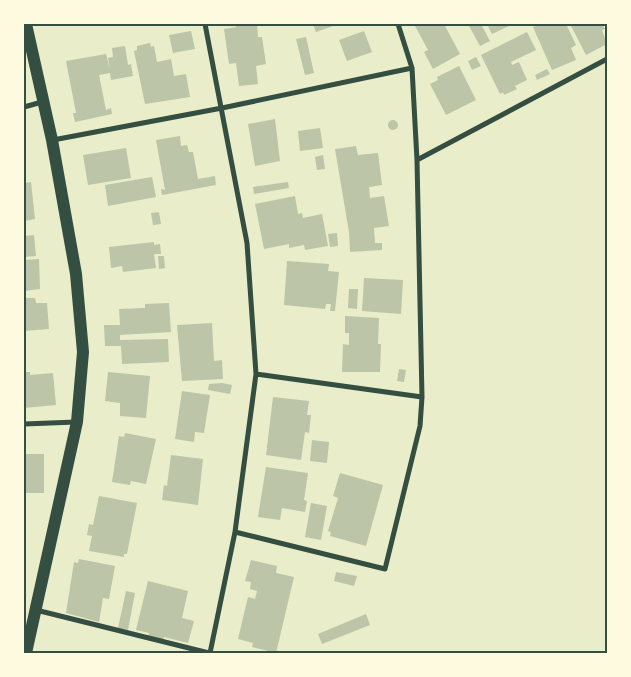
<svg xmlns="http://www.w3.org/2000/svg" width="631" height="677" font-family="Figtree,sans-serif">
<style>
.building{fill:#bcc5a7}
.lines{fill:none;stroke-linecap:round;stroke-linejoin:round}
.minor{stroke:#344e41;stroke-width:5}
.primary{stroke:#344e41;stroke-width:12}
.neatline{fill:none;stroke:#344e41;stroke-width:2}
</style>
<rect width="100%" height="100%" fill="#e9edc9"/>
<!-- building -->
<path class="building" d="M236,24H257L258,37H262L266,64L256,66L258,84L239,86L236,63L229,64L224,29L236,27Z
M313,24H339L316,32Z
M414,24H444L460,54L433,69L424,52L428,50Z
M468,24H481L490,41L480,46Z
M487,24H513L492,34Z
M540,24H566L576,45L571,48L576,60L552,70L533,27Z
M570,24H602L605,29L602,30L607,44L586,55Z
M191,31L195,49L173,53L169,35Z
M364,31L372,52L347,61L339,40Z
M527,32L536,50L511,62L512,65L519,62L527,80L515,86L517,89L504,95L503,92L500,94L481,55Z
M306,37L314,73L305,75L296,39Z
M150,43L151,47L154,46L157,62L171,59L174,76L186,74L190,97L145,104L134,51L137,50V46Z
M125,46L128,65L131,64L133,76L111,80L110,73L99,75L106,110L111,108L112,114L75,122L73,113H76L66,61L106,54L110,70L108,58L113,57L112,48Z
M476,57L481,66L472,70L468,61Z
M459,66L476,100L446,115L430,84L438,80L437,77Z
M547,69L550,74L537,80L535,75Z
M275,119L280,161L255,166L248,124Z
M388 125a5 5 0 1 1 10 0a5 5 0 1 1-10 0Z
M320,128L323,148L300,151L298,131Z
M180,136L181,146L187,145L189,152H193L198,179L215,176L216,185L162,195L161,189L165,190L156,140Z
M356,146L358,155L378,153L382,185L369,187L370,198L384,196L389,226L374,228L375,243H382V250L350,252L349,232L335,149Z
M126,148L131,178L88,185L83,155Z
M323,155L325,169L317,170L315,157Z
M152,177L156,197L108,206L105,185Z
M31,182L35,219L24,221V183Z
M288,182L289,188L254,194L253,187Z
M295,196L298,214L302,213L303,218L322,214L328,246L305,250L304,245L289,248V244L264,249L255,204Z
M159,212L161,224L153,225L151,213Z
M337,233L338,246L330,247L328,234Z
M34,235L36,256L24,257V236Z
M154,242V245L160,244L161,254H154L156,268L123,272L122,266L111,268L109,247Z
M158,256H164L165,268L159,269Z
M39,259L40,289L24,291V260Z
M287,261L329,264L328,271L339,272L335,311H330L331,304H326L325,309L284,305Z
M364,278L403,280L401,314L362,311Z
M349,289H358L357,309L348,308Z
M24,298H35L36,303H47L49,329L24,331Z
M169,303L171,332L120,335V340L168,339L169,362L122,364L121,346H105L104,325H120L119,309L145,308V304Z
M345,316L379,318L378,344H381L380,372H342L343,344L349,345V333H345Z
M212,323L214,361L222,360L223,379L182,381L177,325Z
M399,369L406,370L404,382L397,381Z
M24,372H30V375L53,373L56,405L24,408Z
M108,372L150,376L146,418L120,416V403L105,401Z
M222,383L232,385L230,394L208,390L209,384Z
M182,391L210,395L204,433L195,432L194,442L175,439Z
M273,397L309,401L307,415H311L309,433L305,432L301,460L266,455Z
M125,433L156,439L146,484L131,481L130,485L112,482L119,436L124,437Z
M312,440L329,442L327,463L310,461Z
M24,454H44V493H24Z
M171,455L203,459L198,505L162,500L164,485L167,486Z
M266,467L308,473L304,500L307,501L305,512L282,508L280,520L258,517Z
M340,473L383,485L366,546L330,536L331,532L328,531L338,498L333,496Z
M99,496L137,503L127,554H124V557L89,551L92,536L87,535L89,524L93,525Z
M311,503L327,506L321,540L305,537Z
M79,559L115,566L109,599L103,598L99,622L66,613L74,562L78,563Z
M251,560L277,566L276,573L294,577L276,653L252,647L253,643L238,639L248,597L255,599L257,591L250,589L251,582L245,581Z
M336,572L357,576L354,586L334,581Z
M148,581L188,591L182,618L194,621L188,643L164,637L163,641L148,637L149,633L136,630Z
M126,591L135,593L128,630L118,628Z
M366,614L370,625L322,644L318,634Z"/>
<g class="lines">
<!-- minor -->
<path class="minor" d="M205,24L247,243L256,374L235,532L210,653
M24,107L42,102
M53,140L222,108L412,68
M417,160L607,59
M256,374L422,397
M24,424L76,422
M235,532L385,569L420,426L422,397L417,160L412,68L398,24
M36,610L209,653"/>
<!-- primary -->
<path class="primary" d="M26,24L52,140L76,274L83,352L77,422L26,653"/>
</g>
<!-- border -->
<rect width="631" height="677" fill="none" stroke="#fefae0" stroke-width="50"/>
<rect x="25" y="25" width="581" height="627" class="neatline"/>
</svg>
